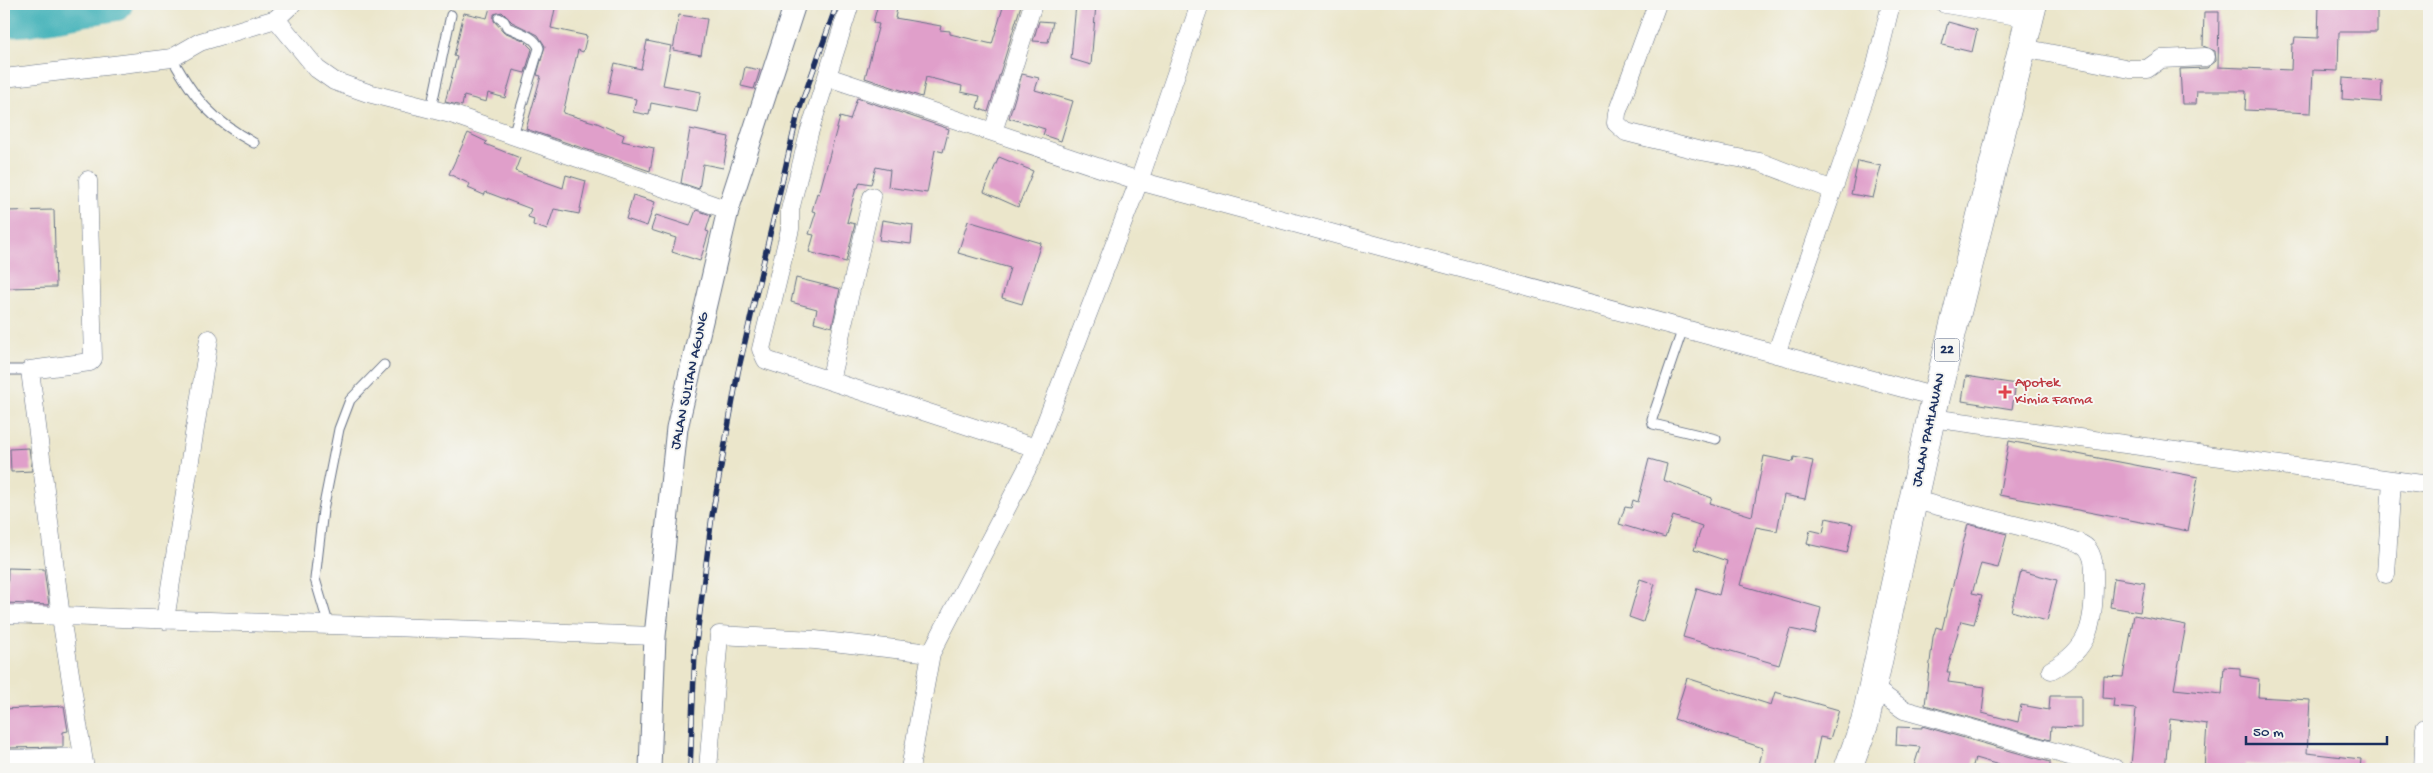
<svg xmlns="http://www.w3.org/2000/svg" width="2433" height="773" font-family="'Gochi Hand',sans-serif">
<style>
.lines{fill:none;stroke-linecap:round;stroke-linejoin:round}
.river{stroke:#40b1b8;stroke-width:34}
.building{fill:#e09fca}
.service-casing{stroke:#646f84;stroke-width:11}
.minor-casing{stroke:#646f84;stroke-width:19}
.tertiary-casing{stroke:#646f84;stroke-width:23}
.trunk-casing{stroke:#646f84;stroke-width:29}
.service{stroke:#fff;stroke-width:9}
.minor{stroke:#fff;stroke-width:18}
.tertiary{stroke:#fff;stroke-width:21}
.trunk{stroke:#fff;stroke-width:28}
.rail-casing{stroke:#1b2f5e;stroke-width:5.5}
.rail{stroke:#f6f6f2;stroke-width:4;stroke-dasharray:11;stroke-linecap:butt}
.health-dot{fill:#e0444e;stroke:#f6f6f2;stroke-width:2}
.labels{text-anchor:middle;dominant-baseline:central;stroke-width:4;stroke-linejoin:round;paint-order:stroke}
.shield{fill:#f6f6f2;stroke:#5d6b8a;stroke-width:1}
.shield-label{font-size:14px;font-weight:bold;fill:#1b2f5e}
.street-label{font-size:15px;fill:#1b2f5e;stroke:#f6f6f2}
.health-label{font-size:15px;fill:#be3a42;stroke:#f6f6f2;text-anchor:start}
</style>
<rect width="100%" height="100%" fill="#f6f6f2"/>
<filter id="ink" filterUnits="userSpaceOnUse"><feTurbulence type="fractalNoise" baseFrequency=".02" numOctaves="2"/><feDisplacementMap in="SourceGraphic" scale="10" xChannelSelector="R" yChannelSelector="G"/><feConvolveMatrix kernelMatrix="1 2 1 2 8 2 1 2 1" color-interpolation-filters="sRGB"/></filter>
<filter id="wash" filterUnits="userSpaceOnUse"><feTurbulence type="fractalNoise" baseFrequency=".0096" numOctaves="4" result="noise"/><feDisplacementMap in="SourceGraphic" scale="20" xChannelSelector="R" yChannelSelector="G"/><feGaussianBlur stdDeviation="1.12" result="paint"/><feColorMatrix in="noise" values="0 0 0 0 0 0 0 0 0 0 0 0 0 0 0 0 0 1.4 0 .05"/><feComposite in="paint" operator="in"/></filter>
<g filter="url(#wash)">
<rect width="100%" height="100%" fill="#ebe6cb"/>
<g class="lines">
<!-- river -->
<path class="river" d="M4,21L28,19L116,4"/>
</g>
<g id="blocks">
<!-- building -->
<path class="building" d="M491,4H556L551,28L587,36L583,52L578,50L563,113L597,123L624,135L622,141L654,148L650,171L526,129L541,76L537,75L545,46L538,35L512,22L502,12L494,14V21L504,32L523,40L532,49L525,73L513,70L505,98L488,93L486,102L464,96L462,106L445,102L457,57L454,56L464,13L487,18Z
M878,4H898L895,18L941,26L940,30L950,31V34L992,44L1004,4L1021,5L988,112L977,108L980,96L961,92L962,86L926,77L922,97L865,78L879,24L873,23Z
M1076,4H1096L1091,65L1071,59Z
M2319,4H2377V32H2339L2338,71L2313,70L2311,113L2245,110L2246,91H2197L2196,104H2182L2180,69L2207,68L2216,61L2215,51L2203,46L2204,12H2219L2218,67L2291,70L2292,44H2294L2295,37L2318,38Z
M679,15L707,19L701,55L673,50Z
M1039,21L1053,22L1048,42L1033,41Z
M1948,22L1977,30L1972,52L1942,45Z
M647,41L671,46L663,85L701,92L697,112L651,103L649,115L633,112L636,99L608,93L615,63L641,69Z
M745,67L760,70L754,89L741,86Z
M1022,74L1039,78L1035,90L1073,101L1061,141L1043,135L1045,129L1009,118Z
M2343,78L2382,81L2381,102L2342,99Z
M857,98L949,129L943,152L935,150L927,193L888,187L890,170L876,167L871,184L860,182L858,188H856L847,222L855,224L846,262L809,252L814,235L809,234L816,212L812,211L817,193L819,194L840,117L850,120Z
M690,129L729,137L723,168L703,164L699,189L681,183Z
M468,133L487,142L485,144L520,158L515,171L563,188L566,175L586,181L579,214L554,209L547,230L533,225L534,219L528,217L531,209L486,192L484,195L468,188L470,184L449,174Z
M999,157L1033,171L1018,207L984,192Z
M1858,161L1881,166L1873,198L1851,194Z
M633,195L655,202L647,226L626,219Z
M54,210L56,287L5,288V211Z
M696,210L711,215L706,231L709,232L700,261L672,252L676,238L651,230L656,215L690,226Z
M882,220L913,225L911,244L879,240Z
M968,221L1041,243L1022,304L1002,298L1010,268L958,253Z
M796,278L840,289L832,327L814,322L817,309L791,302Z
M1966,376L2016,384L2012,409L1962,401Z
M2009,441L2198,477L2188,531L1999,495Z
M29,448L32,471L11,472L10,449Z
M1764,456L1793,462L1794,457L1813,461L1805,499L1784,495L1777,531L1756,527L1740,585L1821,608L1815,634L1790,629L1779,665L1683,637L1697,588L1719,595L1727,561L1694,550L1702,526L1673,516L1665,538L1619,524L1625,507L1631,508L1633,500L1638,502L1649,459L1667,464L1663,480L1712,498L1710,503L1752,516Z
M1826,518L1853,524L1847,553L1807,544L1810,530L1823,533Z
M1968,524L2007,534L1998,568L1981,564L1972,593L1982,595L1974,624L1961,621L1947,672H1950L1948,682L1985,687L1982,713L2018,722L2021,705L2049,710L2050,696H2081V728L2051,727L2050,740L1925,705L1933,637L1936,627L1942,629Z
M8,568L44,569L49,605L7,603Z
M2021,571L2057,580L2047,621L2011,611Z
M2114,578L2145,583L2140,612L2110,607Z
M1640,579L1655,584L1643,622L1629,617Z
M2134,615L2186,625L2174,689L2222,694L2224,667L2240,668V676L2259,679L2258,697L2310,700L2307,753L2361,759L2360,769H2318L2245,764V769L2219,766V769H2204L2207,724L2170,719L2165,769L2131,765L2136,709L2113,707L2114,699L2103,698L2104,676L2123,677Z
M1687,678L1771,705L1775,692L1839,710L1830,739L1820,737L1813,769H1758L1763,748L1674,719Z
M64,706L68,731L63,732V747L4,748V709Z
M1922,726L2050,762V769H2013L1975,758L1972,769H1913L1920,747L1896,745L1897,727L1922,728Z"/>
</g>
</g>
<g filter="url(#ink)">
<use href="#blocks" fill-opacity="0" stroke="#646f84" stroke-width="1"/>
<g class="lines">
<!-- service casing -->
<g class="service-casing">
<path id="service" d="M499,18L504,21L507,27C518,32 535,36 539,48L513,135
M172,58C195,100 212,120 254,143
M431,109L451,15
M1683,328L1652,419L1653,424L1716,439
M4,370H30
M329,626L315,579L323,510L339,429L350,400L384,365"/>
</g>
<!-- minor casing -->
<g class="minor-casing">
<path id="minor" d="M850,4L809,133L790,210V229L761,349L766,360L1036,448
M1657,4L1617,113L1616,123L1626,132L1701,151L1760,162L1833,190L1876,65L1891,4
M1945,4L2029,18
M276,19L317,69L334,81L368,93L451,114L728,210
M2023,48L2130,69H2147L2161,59L2206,57
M828,77L1139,181L1936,397
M4,78L172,58L200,42L276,19L292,4
M993,132L1033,4
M1776,354L1833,190
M830,381L872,197
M1931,418L2429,485
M1914,500L2063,537C2070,540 2082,542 2087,548C2095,557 2094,571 2094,582C2094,623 2090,649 2051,670
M2386,574L2392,480
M4,614L655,636
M165,620L209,339
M1872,687L1904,710L2116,769
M4,759L83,757
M85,769L61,617L30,370L90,362L93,359L88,180
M708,769L719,635L815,640L931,653
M910,769L931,653L1031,461L1139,181L1200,4
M2423,769L2425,728"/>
</g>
<!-- tertiary casing -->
<g class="tertiary-casing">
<path id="tertiary" d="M650,769L655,636L677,428L728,210L795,4"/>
</g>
<!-- trunk casing -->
<g class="trunk-casing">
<path id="trunk" d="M1848,769L1865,722L1931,418L2033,4"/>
</g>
<!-- service -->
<use href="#service" class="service"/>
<!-- minor -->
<use href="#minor" class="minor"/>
<!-- tertiary -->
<use href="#tertiary" class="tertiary"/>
<!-- trunk -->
<use href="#trunk" class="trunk"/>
<!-- rail casing -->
<g class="rail-casing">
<path id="rail" d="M690,769L695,651L712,516L738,372L798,113L837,4"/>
</g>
<!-- rail -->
<use href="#rail" class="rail"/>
</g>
</g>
<!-- markers -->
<path class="health-dot" d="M2002.5 384.5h5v5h5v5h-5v5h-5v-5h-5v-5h5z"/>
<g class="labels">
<!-- shield labels -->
<rect class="shield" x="1934.5" y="338.5" width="25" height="23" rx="4"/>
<g class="shield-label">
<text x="1947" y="350">22</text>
</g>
<!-- street labels -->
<g class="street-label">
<text transform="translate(690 381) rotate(-78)">JALAN SULTAN AGUNG</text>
<text transform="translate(1929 430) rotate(-78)">JALAN PAHLAWAN</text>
</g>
<!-- health labels -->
<g class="health-label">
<text x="2015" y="383">Apotek<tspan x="2015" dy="17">Kimia Farma</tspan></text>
</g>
</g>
<!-- margin -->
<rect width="2433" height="773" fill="none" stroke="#f6f6f2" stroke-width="20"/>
<!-- scale -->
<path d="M2246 736v8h141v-8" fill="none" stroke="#1b2f5e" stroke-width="2.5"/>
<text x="2253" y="736" font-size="15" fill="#1b2f5e" stroke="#f6f6f2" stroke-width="4" paint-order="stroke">50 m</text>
</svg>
